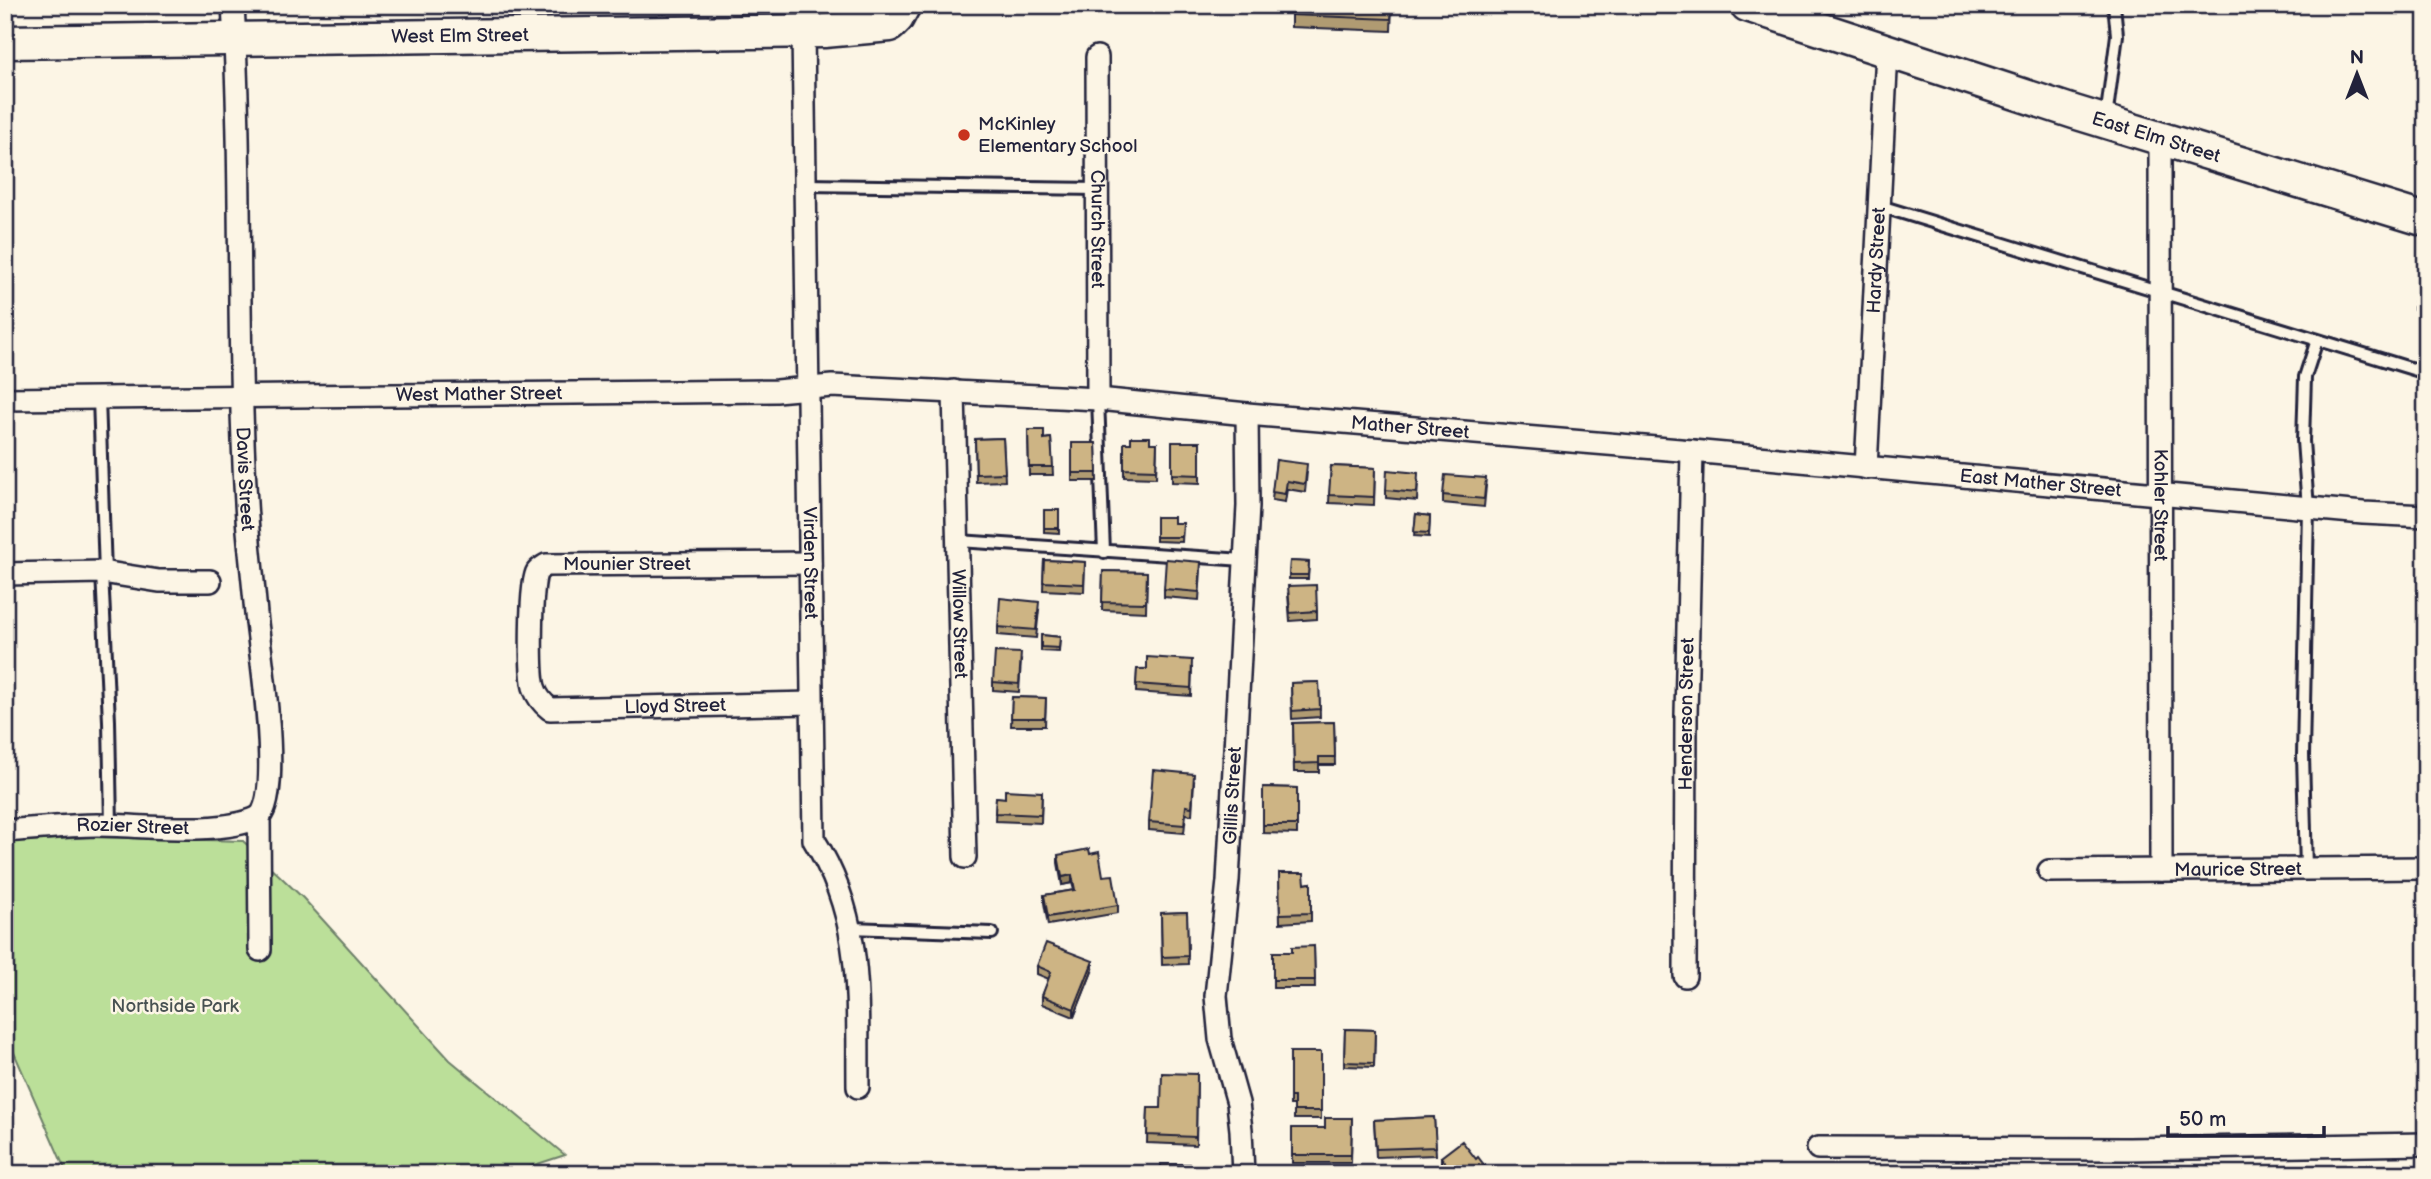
<svg xmlns="http://www.w3.org/2000/svg" width="2431" height="1179" font-family="'Balsamiq Sans',sans-serif">
<style>
.green{fill:#bbdf99;stroke:#6e806a;stroke-width:2}
.lines{fill:none;stroke-linecap:round;stroke-linejoin:round}
.lane-casing{stroke:#22223b;stroke-width:16}
.street-casing{stroke:#22223b;stroke-width:26}
.secondary-casing{stroke:#22223b;stroke-width:37}
.lane{stroke:#fcf5e5;stroke-width:10}
.street{stroke:#fcf5e5;stroke-width:21}
.secondary{stroke:#fcf5e5;stroke-width:32}
.wall{fill:#b09b72;stroke:#22223b;stroke-width:2}
.shaded-wall{fill:#907e5c;stroke:#22223b;stroke-width:2}
.building{fill:#cdb484;stroke:#22223b;stroke-width:2}
.poi-dot{fill:#c8321e;stroke:#fcf5e5;stroke-width:2.5}
.labels{text-anchor:middle;dominant-baseline:central;stroke-width:5;stroke-linejoin:round;paint-order:stroke}
.street-label{font-size:19px;fill:#22223b;stroke:#fcf5e5}
.poi-label{font-size:19px;fill:#22223b;stroke:#fcf5e5;text-anchor:start}
.park-label{font-size:19px;fill:#485152;stroke:#fcf5e5}
</style>
<rect width="100%" height="100%" fill="#fcf5e5"/>
<filter id="ink" filterUnits="userSpaceOnUse"><feTurbulence type="fractalNoise" baseFrequency=".0143" numOctaves="2"/><feDisplacementMap in="SourceGraphic" scale="14" xChannelSelector="R" yChannelSelector="G"/><feConvolveMatrix kernelMatrix="1 2 1 2 8 2 1 2 1" color-interpolation-filters="sRGB"/></filter>
<g filter="url(#ink)">
<!-- green -->
<path class="green" d="M94,837L243,841L303,898L450,1060L565,1155L507,1174H67L5,1032V842Z"/>
<g class="lines">
<!-- lane casing -->
<g class="lane-casing">
<path id="lane" d="M2106,119L2117,35L2114,5
M805,185L1098,189
M1880,206L2426,373
M99,398L105,573
M1098,399L1104,552
M959,541L1244,560
M102,572L109,721L111,825
M2306,869L2303,755L2308,508L2303,441L2305,377L2317,340
M850,928L992,933"/>
</g>
<!-- street casing -->
<g class="street-casing">
<g id="street">
<path id="s1" d="M233,5C243,171 236,337 246,503C248,540 253,577 256,614C260,652 283,793 259,817L260,950"/>
<path id="s2" d="M803,31L814,840C864,919 857,998 858,1087"/>
<path id="s3" d="M1097,57L1098,399"/>
<path id="s4" d="M2160,139L2161,870"/>
<path id="s5" d="M954,391L965,857"/>
<path id="s6" d="M5,399L776,391L832,386L1098,399L1247,414L1692,451L2363,513L2426,516"/>
<path id="s7" d="M1866,468L1887,51"/>
<path id="s8" d="M810,563L546,565C543,567 539,569 537,572C530,582 530,673 534,687C537,697 542,703 550,709L812,703"/>
<path d="M5,574L102,572L159,581H210"/>
<path id="s9" d="M5,831C36,829 67,825 97,825C143,825 219,836 259,817"/>
<path id="s10" d="M2049,871L2426,868"/>
<path id="s11" d="M1685,976L1686,715L1692,451"/>
<path d="M1818,1148L2129,1149L2426,1144"/>
<path id="s12" d="M1243,1174L1241,1130L1238,1103L1220,1039L1216,996L1228,881L1248,506L1247,414"/>
</g>
</g>
<!-- secondary casing -->
<g class="secondary-casing">
<g id="secondary">
<path id="s13" d="M1747,5L2074,112L2426,220"/>
<path id="s14" d="M5,42L824,31L890,25L897,18L904,5"/>
</g>
</g>
<!-- lane -->
<use href="#lane" class="lane"/>
<!-- street -->
<use href="#street" class="street"/>
<!-- secondary -->
<use href="#secondary" class="secondary"/>
</g>
<!-- wall -->
<path class="wall" d="M1291,5H1392L1391,31L1291,27Z
M2426,282V316L2414,309V301Z
M1028,430L1044,439L1051,438L1053,475H1029Z
M1003,438L1005,481L976,482L975,439Z
M1172,442H1200V483L1172,482Z
M1072,443H1096L1097,481H1072Z
M1124,443H1157L1156,478L1124,477Z
M1276,460L1307,472L1305,492L1287,489L1285,502L1272,500Z
M1331,466L1375,468L1374,505L1329,503Z
M1418,481L1417,501L1386,498V490Z
M1486,486L1484,507L1443,503V495Z
M1044,510H1059V533L1044,532Z
M1416,514L1430,516L1429,537L1414,536Z
M1156,517L1174,523H1183L1182,542L1156,541Z
M1044,560L1085,562L1084,592L1043,590Z
M1290,561L1309,562L1308,579H1289Z
M1201,570L1199,600L1164,597V589Z
M1103,571L1147,572L1146,612L1102,610Z
M1288,594L1317,611V619L1290,621Z
M1039,610L1036,638L998,635V627Z
M1041,635L1060,637L1059,652L1041,651Z
M1021,661L1019,692L993,690V682Z
M1192,668L1191,696L1136,692L1137,669Z
M1319,682L1320,717L1292,719L1291,683Z
M1012,697L1046,698L1045,726H1011Z
M1334,722L1335,765H1319V772H1294L1293,723Z
M1194,782L1192,815L1186,814L1184,833L1149,830V822Z
M1263,787L1297,788V834L1263,833Z
M1042,792L1041,823L995,821L996,797L1005,798Z
M1090,854L1118,905V913L1048,925L1044,903V895L1074,890L1072,883L1062,885L1058,863V855Z
M1279,873L1305,884L1311,883V921L1280,923Z
M1187,912L1188,964L1162,965L1161,913Z
M1314,946L1315,988H1273V952H1292Z
M1037,966L1093,969L1074,1017L1042,1004V996L1049,979L1037,974Z
M1345,1029L1375,1030L1374,1067L1344,1066Z
M1290,1052H1321V1119H1294V1105H1290Z
M1197,1074L1196,1145L1147,1143L1148,1108H1161Z
M1434,1117L1436,1155L1376,1157L1374,1120Z
M1352,1118L1351,1163H1292V1128H1325Z
M1441,1157L1476,1159L1491,1174H1448L1441,1165Z"/>
<!-- shaded-wall -->
<path class="shaded-wall" d="M1072,875V883L1062,885V877Z
M1093,961V969L1074,1017V1009Z"/>
<!-- building -->
<path class="building" d="M1291,5H1392L1391,19L1291,15Z
M2426,282V308L2414,301Z
M1028,430H1044V439L1051,438L1053,467H1029Z
M1131,437H1150V443H1157L1156,470L1124,469V443H1131Z
M1003,438L1005,473L976,474L975,439Z
M1172,442H1200V475L1172,474Z
M1072,443H1096L1097,473H1072Z
M1276,460L1307,464L1305,484L1287,481L1285,494L1272,492Z
M1331,466L1375,468L1374,497L1329,495Z
M1387,470L1418,473L1417,493L1386,490Z
M1445,475L1486,478L1484,499L1443,495Z
M1044,510H1059V528H1044Z
M1416,514L1430,516L1429,533L1414,532Z
M1156,517H1174V523H1183L1182,537H1156Z
M1166,559L1201,562L1199,592L1164,589Z
M1044,560L1085,562L1084,584L1043,582Z
M1290,561L1309,562L1308,575H1289Z
M1103,571L1147,572L1146,603L1102,602Z
M1316,585L1317,611L1290,613L1288,586Z
M1000,598L1039,602L1036,630L998,627Z
M1041,635L1060,637L1059,648L1041,647Z
M995,652L1021,653L1019,684L993,682Z
M1147,657L1192,660L1191,688L1136,684L1137,669H1147Z
M1319,682L1320,709L1292,711L1291,683Z
M1012,697L1046,698L1045,718H1011Z
M1334,722L1335,757H1319V763L1294,764L1293,723Z
M1153,770L1194,774L1192,807L1186,806L1184,825L1149,822Z
M1263,787L1297,788V825H1263Z
M1005,790L1042,792L1041,815L995,813L996,797L1005,798Z
M1089,849L1090,854L1099,852L1103,876L1113,875L1118,905L1048,917L1044,895L1075,890L1072,875L1062,877L1058,855Z
M1279,873H1304L1305,884L1311,883V913L1280,914Z
M1187,912L1188,956L1162,957L1161,913Z
M1046,943L1093,961L1074,1009L1042,996L1051,972L1037,966Z
M1314,946L1315,980H1273V952H1292V947Z
M1345,1029L1375,1030L1374,1063L1344,1062Z
M1290,1052H1321V1111H1294V1097H1290Z
M1162,1073L1197,1074L1196,1137L1147,1135L1148,1108H1161Z
M1434,1117L1436,1147L1376,1149L1374,1120Z
M1325,1118H1352L1351,1155H1292V1128H1325Z
M1462,1141L1476,1159L1478,1157L1491,1174H1454L1441,1157Z
M1161,1164H1192V1174H1161Z"/>
</g>
<!-- markers -->
<circle class="poi-dot" cx="964" cy="135" r="7"/>
<g class="labels">
<!-- street labels -->
<g class="street-label">
<text stroke="none"><textPath href="#s14" startOffset="455">West Elm Street</textPath></text>
<text stroke="none"><textPath href="#s13" startOffset="430">East Elm Street</textPath></text>
<text stroke="none"><textPath href="#s3" startOffset="172">Church Street</textPath></text>
<text stroke="none"><textPath href="#s7" startOffset="208">Hardy Street</textPath></text>
<text stroke="none"><textPath href="#s6" startOffset="474">West Mather Street</textPath></text>
<text stroke="none"><textPath href="#s6" startOffset="1407">Mather Street</textPath></text>
<text stroke="none"><textPath href="#s1" startOffset="474">Davis Street</textPath></text>
<text stroke="none"><textPath href="#s6" startOffset="2040">East Mather Street</textPath></text>
<text stroke="none"><textPath href="#s4" startOffset="366">Kohler Street</textPath></text>
<text stroke="none"><textPath href="#s2" startOffset="532">Virden Street</textPath></text>
<text x="627" y="564">Mounier Street</text>
<text stroke="none"><textPath href="#s5" startOffset="233">Willow Street</textPath></text>
<text stroke="none"><textPath href="#s8" startOffset="544">Lloyd Street</textPath></text>
<text stroke="none"><textPath href="#s11" startOffset="262">Henderson Street</textPath></text>
<text stroke="none"><textPath href="#s12" startOffset="382">Gillis Street</textPath></text>
<text stroke="none"><textPath href="#s9" startOffset="128">Rozier Street</textPath></text>
<text stroke="none"><textPath href="#s10" startOffset="189">Maurice Street</textPath></text>
</g>
<!-- poi labels -->
<g class="poi-label">
<text x="978" y="124">McKinley<tspan x="978" dy="22">Elementary School</tspan></text>
</g>
<!-- park labels -->
<g class="park-label">
<text x="175" y="1006">Northside Park</text>
</g>
</g>
<!-- margin -->
<rect width="2431" height="1179" fill="none" stroke="#fcf5e5" stroke-width="28"/>
<rect x="14" y="14" width="2403" height="1151" fill="none" stroke="#22223b" stroke-width="2.5" filter="url(#ink)"/>
<!-- north arrow -->
<g transform="translate(2357 74)" stroke="#fcf5e5" stroke-width="5" paint-order="stroke">
<path d="M0-5L12 26L0 18L-12 26Z" fill="#22223b"/>
<text y="-10" font-size="19" font-weight="bold" text-anchor="middle" fill="#22223b">N</text>
</g>
<!-- scale -->
<path d="M2168 1126v10h156v-10" fill="none" stroke="#22223b" stroke-width="3.5"/>
<text x="2179" y="1126" font-size="21" fill="#22223b" stroke="#fcf5e5" stroke-width="5" paint-order="stroke">50 m</text>
</svg>
